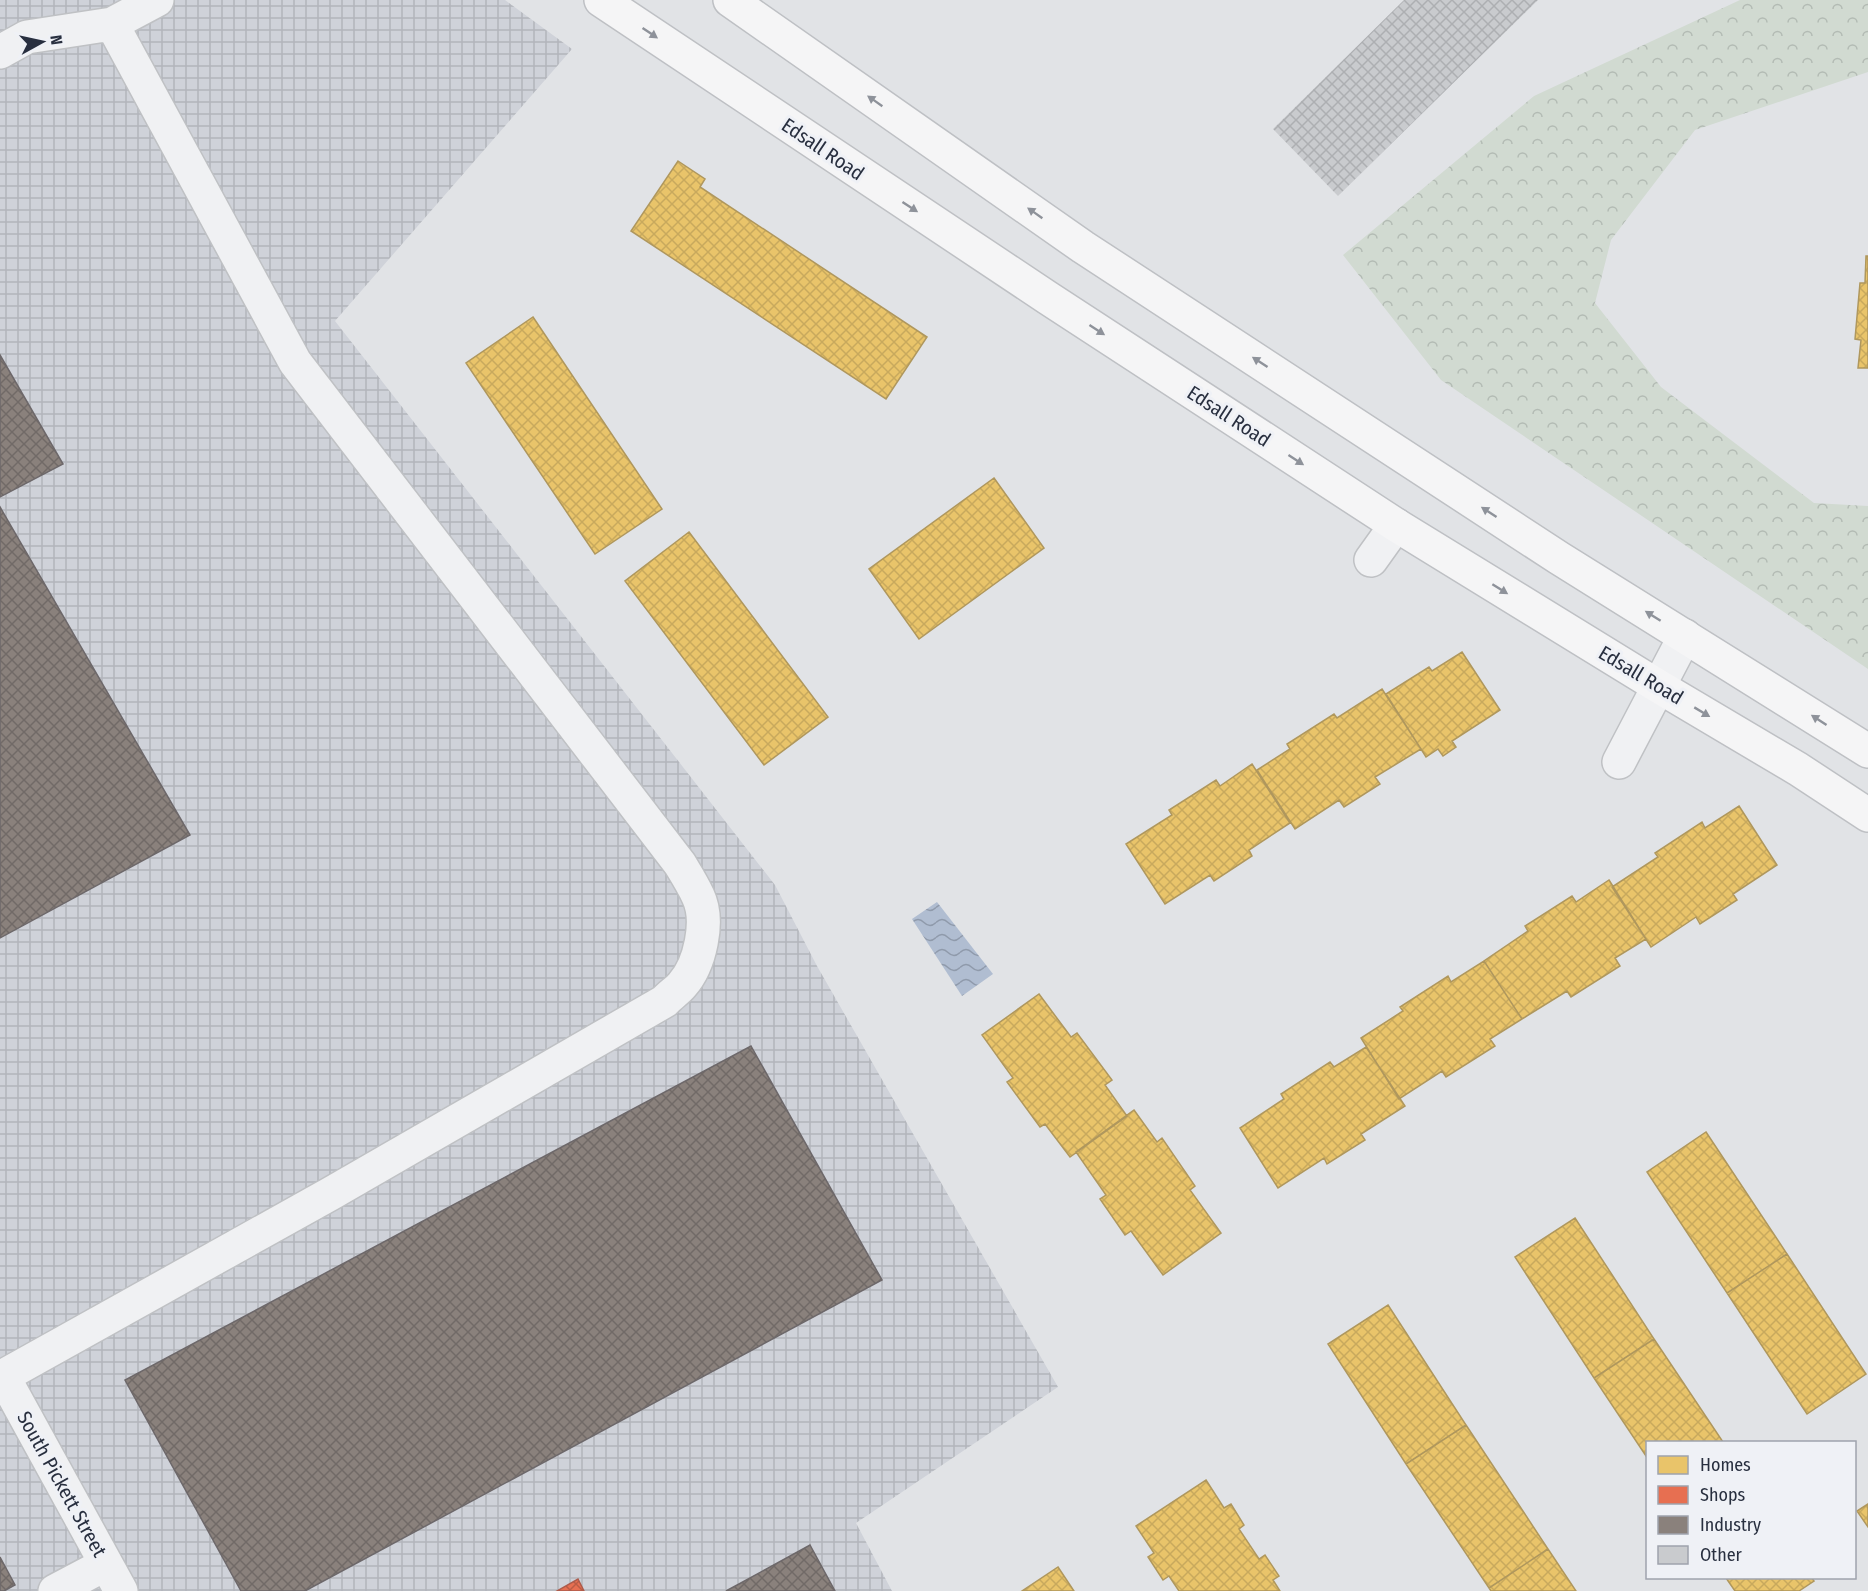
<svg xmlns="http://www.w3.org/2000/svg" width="1868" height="1591" font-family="'Fira Sans Condensed',sans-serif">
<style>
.industrial{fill:url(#industrial-grid)}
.forest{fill:url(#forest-crowns)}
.water{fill:url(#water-waves)}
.homes{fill:url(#homes-cross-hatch);stroke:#af975d;stroke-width:1.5}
.shops{fill:url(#shops-cross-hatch);stroke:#ae5c4c;stroke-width:1.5}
.industry{fill:url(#industry-cross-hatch);stroke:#6d686a;stroke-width:1.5}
.building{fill:url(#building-cross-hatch)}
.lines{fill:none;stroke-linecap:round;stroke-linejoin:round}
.minor-casing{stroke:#bfc1c4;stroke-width:36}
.major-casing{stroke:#bec0c4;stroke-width:36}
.minor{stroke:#f0f1f3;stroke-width:33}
.major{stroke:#f5f5f6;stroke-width:33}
.oneway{fill:#8e929a}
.labels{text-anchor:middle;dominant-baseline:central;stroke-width:6;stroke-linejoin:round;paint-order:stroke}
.street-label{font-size:20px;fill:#282f3f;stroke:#eff1f6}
</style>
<defs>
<pattern id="industrial-grid" width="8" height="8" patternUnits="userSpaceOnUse" patternTransform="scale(1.5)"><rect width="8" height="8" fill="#cfd2d9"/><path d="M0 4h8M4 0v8" fill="none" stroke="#b2b5bb"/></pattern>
<pattern id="forest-crowns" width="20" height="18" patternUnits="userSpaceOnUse" patternTransform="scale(1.5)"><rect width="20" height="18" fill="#d1dad1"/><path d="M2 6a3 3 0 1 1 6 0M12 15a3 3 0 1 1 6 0" fill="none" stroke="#b3bbb4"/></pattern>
<pattern id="water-waves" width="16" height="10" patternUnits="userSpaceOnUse" patternTransform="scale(1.5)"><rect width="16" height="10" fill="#b0bdd1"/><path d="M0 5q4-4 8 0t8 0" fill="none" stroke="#8f9aab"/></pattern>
<pattern id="homes-cross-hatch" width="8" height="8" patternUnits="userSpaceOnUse" patternTransform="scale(1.5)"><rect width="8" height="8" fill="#e9c46a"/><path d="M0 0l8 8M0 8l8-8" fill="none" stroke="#c8a95d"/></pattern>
<pattern id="shops-cross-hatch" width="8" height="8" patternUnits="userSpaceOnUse" patternTransform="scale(1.5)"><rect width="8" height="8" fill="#e76f51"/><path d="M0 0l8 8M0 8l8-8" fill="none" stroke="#bb5c45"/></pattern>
<pattern id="industry-cross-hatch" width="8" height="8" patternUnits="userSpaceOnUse" patternTransform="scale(1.5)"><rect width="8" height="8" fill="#8a817c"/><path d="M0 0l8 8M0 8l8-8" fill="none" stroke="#716a67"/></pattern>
<pattern id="building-cross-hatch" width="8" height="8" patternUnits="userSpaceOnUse" patternTransform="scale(1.5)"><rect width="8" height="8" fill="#c9cbce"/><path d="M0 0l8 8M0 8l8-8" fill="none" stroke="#adafb2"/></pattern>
</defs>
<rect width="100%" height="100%" fill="#e1e3e6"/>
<!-- industrial -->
<path class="industrial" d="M0,0H505L572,49L335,321L775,885L817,966L1058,1387L856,1523L892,1591H0Z"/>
<!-- forest -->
<path class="forest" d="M1740,0H1868V72L1695,130L1611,240L1595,303L1661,387L1814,503L1868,506V669L1441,380L1343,255L1534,96Z"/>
<!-- water -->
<path class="water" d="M937,902L993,974L962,996L912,919Z"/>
<!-- homes -->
<path class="homes" d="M678,161L705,179L700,187L927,337L886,399L631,231Z
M1866,256H1868V368H1858L1861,340L1855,339L1860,283H1865Z
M533,317L662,509L595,554L466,363Z
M994,478L1044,548L919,639L869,569Z
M689,532L828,717L764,765L625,581Z
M1462,652L1500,710L1452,741L1456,747L1443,756L1438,749L1426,757L1386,694L1429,667L1432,671Z
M1382,689L1421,749L1375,777L1380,784L1344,807L1339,800L1295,829L1257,770L1290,749L1287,744L1334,714L1337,718Z
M1252,764L1290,823L1249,850L1252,856L1214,881L1210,875L1165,904L1126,844L1172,815L1169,810L1216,780L1220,786Z
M1739,806L1777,865L1733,894L1737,900L1700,924L1696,917L1651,947L1612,887L1658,857L1655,853L1702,822L1705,828Z
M1609,880L1646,939L1615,958L1620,966L1571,997L1567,991L1522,1019L1484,961L1528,931L1525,926L1572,896L1576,902Z
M1484,961L1522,1019L1490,1039L1495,1046L1446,1077L1442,1071L1399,1099L1361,1038L1403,1011L1400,1007L1448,976L1451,982Z
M1039,994L1071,1037L1077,1033L1112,1080L1105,1085L1127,1116L1070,1157L1045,1124L1040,1127L1007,1082L1013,1078L982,1035Z
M1366,1047L1405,1106L1361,1134L1365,1140L1327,1164L1324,1158L1278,1188L1240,1128L1284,1099L1281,1094L1330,1062L1334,1067Z
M1134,1110L1157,1142L1162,1138L1195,1186L1190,1190L1221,1233L1163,1275L1131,1231L1125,1235L1100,1199L1106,1195L1076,1152Z
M1706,1132L1787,1254L1727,1293L1647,1172Z
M1575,1218L1654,1339L1594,1378L1515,1257Z
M1787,1254L1866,1374L1807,1414L1727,1293Z
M1388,1305L1466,1425L1406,1464L1328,1344Z
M1654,1339L1723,1442H1648V1459L1594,1378Z
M1466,1425L1548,1549L1489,1588L1406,1464Z
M1206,1480L1224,1508L1231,1504L1244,1525L1239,1529L1259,1559L1265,1555L1279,1576L1273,1580L1280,1591H1179L1169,1576L1163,1580L1148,1557L1154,1553L1136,1526Z
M1868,1504V1527L1857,1511Z
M1548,1549L1576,1591H1491L1489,1588Z
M1058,1567L1074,1591H1022Z
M1726,1578H1812L1814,1581L1799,1591H1735Z"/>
<!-- shops -->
<path class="shops" d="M578,1579L584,1591H557Z"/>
<!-- industry -->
<path class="industry" d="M0,355L63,464L0,497Z
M0,507L190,835L0,938Z
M751,1046L882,1280L305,1591H241L125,1380Z
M810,1545L835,1591H726L739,1584Z
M0,1557L15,1585L4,1591H0Z"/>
<!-- building -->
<path class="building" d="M1404,0H1538L1338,196L1273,129Z"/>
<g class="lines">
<!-- minor casing -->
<g class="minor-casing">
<path id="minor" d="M0,52L27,37L112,24L157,0
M1371,560L1396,525
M1619,762L1685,636
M3,1376L121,1591
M0,1378L330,1194L665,1001C670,995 677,991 682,985C700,965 710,921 698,896C693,885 686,874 680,864L295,362L112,24
M55,1591L106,1564"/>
</g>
<!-- major casing -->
<g class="major-casing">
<path id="major" d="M601,0L1048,298L1396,525L1658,686L1798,769L1868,815
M730,0L1083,247L1559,558L1868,751"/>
</g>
<!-- minor -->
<use href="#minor" class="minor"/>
<!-- major -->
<use href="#major" class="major"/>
</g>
<!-- one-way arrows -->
<defs><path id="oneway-solid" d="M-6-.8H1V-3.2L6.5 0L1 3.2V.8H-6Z" transform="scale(1.5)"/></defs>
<g class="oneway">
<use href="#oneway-solid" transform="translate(650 33) rotate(34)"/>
<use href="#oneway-solid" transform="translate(875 101) rotate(-145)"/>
<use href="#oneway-solid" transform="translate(910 207) rotate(33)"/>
<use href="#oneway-solid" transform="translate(1035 213) rotate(-145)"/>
<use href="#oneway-solid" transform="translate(1097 330) rotate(33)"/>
<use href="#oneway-solid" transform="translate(1260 362) rotate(-147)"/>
<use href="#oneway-solid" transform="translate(1296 460) rotate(33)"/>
<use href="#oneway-solid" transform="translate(1489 512) rotate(-147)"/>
<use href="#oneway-solid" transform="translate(1500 589) rotate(32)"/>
<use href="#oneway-solid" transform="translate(1653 616) rotate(-148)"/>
<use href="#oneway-solid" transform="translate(1702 712) rotate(31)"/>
<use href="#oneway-solid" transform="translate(1819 720) rotate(-147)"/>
</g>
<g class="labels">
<!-- street labels -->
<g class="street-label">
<text transform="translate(823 149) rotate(34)">Edsall Road</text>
<text transform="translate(1229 416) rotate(33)">Edsall Road</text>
<text transform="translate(1641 675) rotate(31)">Edsall Road</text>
<text transform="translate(62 1484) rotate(61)">South Pickett Street</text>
</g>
</g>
<!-- legend -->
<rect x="1646" y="1441" width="210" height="138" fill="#eff1f6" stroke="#9fa3ad" stroke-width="1.5"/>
<rect x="1658" y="1456" width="30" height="18" fill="#e9c46a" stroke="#9fa3ad" stroke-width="1.5"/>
<text x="1700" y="1471" font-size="18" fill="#282f3f">Homes</text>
<rect x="1658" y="1486" width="30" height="18" fill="#e76f51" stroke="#9fa3ad" stroke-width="1.5"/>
<text x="1700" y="1501" font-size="18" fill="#282f3f">Shops</text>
<rect x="1658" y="1516" width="30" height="18" fill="#8a817c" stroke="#9fa3ad" stroke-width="1.5"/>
<text x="1700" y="1531" font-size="18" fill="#282f3f">Industry</text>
<rect x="1658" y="1546" width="30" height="18" fill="#c9cbce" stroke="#9fa3ad" stroke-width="1.5"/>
<text x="1700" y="1561" font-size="18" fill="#282f3f">Other</text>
<!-- north arrow -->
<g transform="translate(42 42) rotate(82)" stroke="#eff1f6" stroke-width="4.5" paint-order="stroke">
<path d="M0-4.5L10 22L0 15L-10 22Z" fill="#282f3f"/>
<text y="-9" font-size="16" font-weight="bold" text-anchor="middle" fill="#282f3f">N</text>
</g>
</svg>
